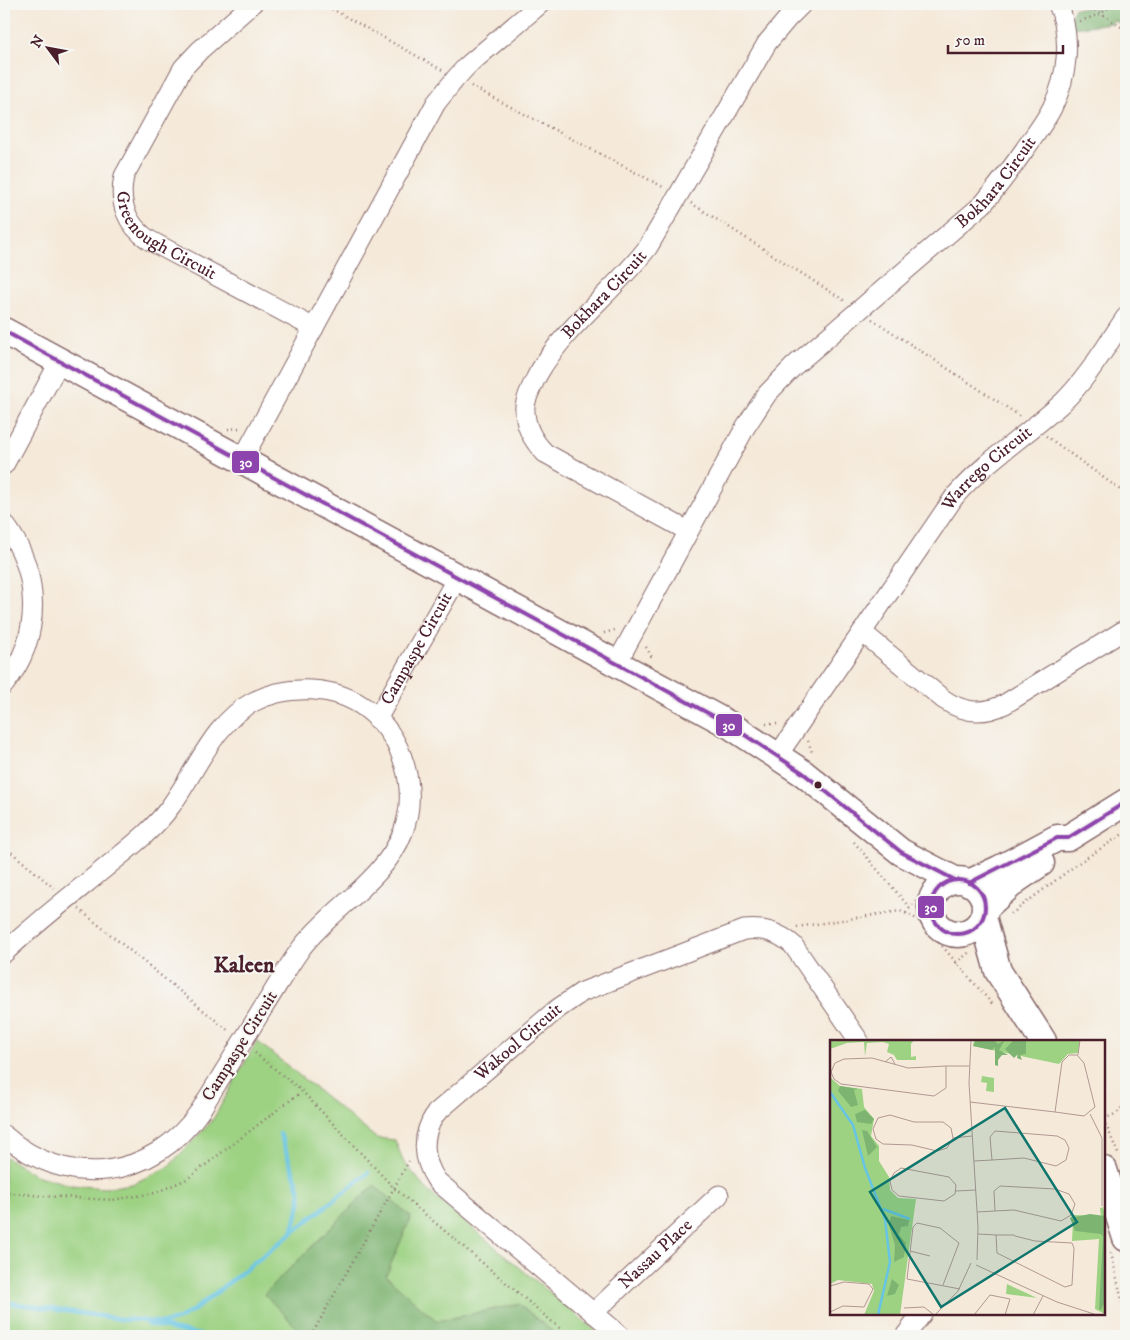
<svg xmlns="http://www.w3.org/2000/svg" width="1130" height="1340" font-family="'IM FELL DW Pica',serif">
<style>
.green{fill:#9dd283;stroke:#747857}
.forest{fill:#7eb471;stroke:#646a4e}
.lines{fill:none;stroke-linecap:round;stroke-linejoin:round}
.stream{stroke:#66c4e4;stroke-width:4.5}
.street-casing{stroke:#866668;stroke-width:21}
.secondary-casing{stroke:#866668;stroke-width:29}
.path{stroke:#866668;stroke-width:2.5;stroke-dasharray:1 4;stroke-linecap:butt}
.street{stroke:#fff;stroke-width:19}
.secondary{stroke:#fff;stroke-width:26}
.bus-1-casing{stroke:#f6f6f2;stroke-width:8}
.bus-1{stroke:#8e44ad;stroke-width:4}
.bus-dot{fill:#4a1f2b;stroke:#f6f6f2;stroke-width:2}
.labels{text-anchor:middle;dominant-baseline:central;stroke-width:4;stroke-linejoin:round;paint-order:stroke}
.street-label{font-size:18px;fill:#4a1f2b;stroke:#f6f6f2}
.district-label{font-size:22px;font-weight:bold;fill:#4a1f2b;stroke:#f6f6f2}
.inset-river{fill:none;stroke:#66c4e4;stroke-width:2.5}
.inset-road{fill:none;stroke:#b19893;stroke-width:1}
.view{fill:#0f766e;fill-opacity:0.15;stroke:#0f766e;stroke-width:2.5}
.inset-edge{fill:none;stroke:#4a1f2b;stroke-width:2.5}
.line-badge{stroke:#f6f6f2;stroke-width:2}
.badge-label{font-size:14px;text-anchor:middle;font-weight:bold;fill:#fff}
</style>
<rect width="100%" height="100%" fill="#f6f6f2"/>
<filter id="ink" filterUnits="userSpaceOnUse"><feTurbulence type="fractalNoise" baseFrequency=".02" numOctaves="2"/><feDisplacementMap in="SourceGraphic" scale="10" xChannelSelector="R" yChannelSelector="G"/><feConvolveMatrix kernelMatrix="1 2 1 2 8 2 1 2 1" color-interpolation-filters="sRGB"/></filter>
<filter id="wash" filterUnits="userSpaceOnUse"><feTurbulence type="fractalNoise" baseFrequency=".0096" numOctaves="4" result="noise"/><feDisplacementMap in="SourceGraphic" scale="20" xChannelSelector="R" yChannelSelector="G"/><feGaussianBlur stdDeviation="1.12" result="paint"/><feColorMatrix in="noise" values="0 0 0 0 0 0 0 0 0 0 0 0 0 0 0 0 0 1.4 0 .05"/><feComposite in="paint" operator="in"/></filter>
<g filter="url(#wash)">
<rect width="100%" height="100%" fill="#f5e9d9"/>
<!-- green -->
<path class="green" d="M257,1041L376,1138L395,1140L403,1161L429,1192L602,1336H4V1156L35,1175L71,1185L105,1188L132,1184L167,1168L212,1121Z"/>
<!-- forest -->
<path class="forest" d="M1096,4H1126V27L1113,20L1112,23L1073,28L1069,19L1075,8H1098Z
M374,1185L411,1217L386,1276L437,1321L519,1304L558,1336H305L264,1294Z"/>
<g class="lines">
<!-- stream -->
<path class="stream" d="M280,1134L300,1191V1204L292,1233
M4,1302L127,1320
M125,1319L165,1323L179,1319L194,1310L368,1173
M147,1324L204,1336"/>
</g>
</g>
<g filter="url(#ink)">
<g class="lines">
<!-- street casing -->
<g class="street-casing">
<g id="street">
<path id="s1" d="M252,4L200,50L183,68L124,176C118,203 127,225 149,240L314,328"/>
<path d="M242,460L436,103L456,78L467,66L540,4"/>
<path d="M4,465L60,361"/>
<path d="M4,523C41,572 43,637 4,685"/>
<path id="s2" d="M688,531L545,453C532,440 524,425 525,406C527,394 533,384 538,374C566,325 614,292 648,247L767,43L788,18L802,4"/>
<path d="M862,632L943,699C963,713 983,715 1005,704L1126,629"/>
<path id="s3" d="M617,663L746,426L767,394L794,366L983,204C998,186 1012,168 1025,149C1034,136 1045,122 1052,108C1068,76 1072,37 1058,4"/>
<path id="s4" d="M377,719L457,578"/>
<path id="s5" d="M778,755L955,496C986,460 1027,435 1062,403C1088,378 1106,346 1126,317"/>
<path d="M4,953C38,921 75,893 111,863C132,846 154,829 170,807C196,772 213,723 253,702C288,684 336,685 368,710C403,737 419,789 403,832C385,880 333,907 302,947C288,966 276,988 263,1008C242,1042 221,1077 200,1111C152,1180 67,1191 4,1135"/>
<path id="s6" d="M593,1313L719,1195"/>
<path id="s7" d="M621,1336L437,1181C422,1159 421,1135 436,1113L556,1010L582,992L744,930C764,928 778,932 793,945L859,1041"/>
<path d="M905,1336L922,1314"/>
</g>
</g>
<!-- secondary casing -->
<g class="secondary-casing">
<path id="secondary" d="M4,331L728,724L803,773L901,852L955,880
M931 907a27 27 0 1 1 54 0a27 27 0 1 1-54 0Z
M969,883L999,869L1057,838H1068L1126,802
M985,908L1016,880L1041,863
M983,917L998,971L1043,1041
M1104,1170L1126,1238"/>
</g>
<!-- path -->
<path class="path" d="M323,4L442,70
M1087,4L1101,14L1112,4
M1080,21L1101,14L1126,30
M471,86L665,188
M691,203L845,301
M872,319L1020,416
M228,429L240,428
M1046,436L1126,494
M604,633L615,630
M646,647L653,659
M766,724H778
M808,741L813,755
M854,842L910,908
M4,846L54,888
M79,909L230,1032
M906,913L926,887
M1011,914L1080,862L1126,832
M797,927L900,911L912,916L923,924L994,1006
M956,963L971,951
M255,1053L302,1091L394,1188L569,1336
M1104,1119L1117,1113L1126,1103
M1104,1120L1119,1156
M4,1192L42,1196L112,1200L155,1193L187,1179L301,1092
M1111,1253L1126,1318
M311,1336L409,1161"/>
<!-- street -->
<use href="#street" class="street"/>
<!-- secondary -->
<use href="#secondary" class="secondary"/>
<!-- bus-1 casing -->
<g class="bus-1-casing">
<path id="bus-1" d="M4,331L728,724L803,773L901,852L955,880
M931 907a27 27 0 1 1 54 0a27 27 0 1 1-54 0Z
M969,883L1057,838H1068L1126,802"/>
</g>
<!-- bus-1 -->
<use href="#bus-1" class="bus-1"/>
</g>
</g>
<!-- markers -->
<circle class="bus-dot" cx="818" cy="785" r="4.5"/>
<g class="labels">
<!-- street labels -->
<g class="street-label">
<text stroke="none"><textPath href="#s3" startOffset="621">Bokhara Circuit</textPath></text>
<text stroke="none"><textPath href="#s1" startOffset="299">Greenough Circuit</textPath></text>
<text stroke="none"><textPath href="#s2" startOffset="354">Bokhara Circuit</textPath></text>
<text stroke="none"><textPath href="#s5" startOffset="356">Warrego Circuit</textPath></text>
<text stroke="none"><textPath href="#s4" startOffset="81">Campaspe Circuit</textPath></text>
<text stroke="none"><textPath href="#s7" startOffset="422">Wakool Circuit</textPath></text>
<text transform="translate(240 1046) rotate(-58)">Campaspe Circuit</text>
<text stroke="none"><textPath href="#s6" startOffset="86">Nassau Place</textPath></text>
</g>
<!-- district labels -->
<g class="district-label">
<text x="244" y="965">Kaleen</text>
</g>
</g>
<!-- overview -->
<g transform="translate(830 1040)">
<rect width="275" height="275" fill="#f5e9d9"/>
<path d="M0,0H84L81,4V17L86,16V20H67L64,15L57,12L59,4L53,2L37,3L35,16L34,2L17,3L0,9ZM144,0H250L248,13L238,14L229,24L143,6ZM152,36L164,38V52L156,51L157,43L151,42ZM0,37L10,46L32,49L34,67L44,79L41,96L49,106V121L59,137L60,150L68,158L86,159L70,275H34L44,251L42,244L8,240L0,244ZM273,167L275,176V274L265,269L269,199L242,201L243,182L240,178L243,175L271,176L270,168ZM177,244L207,258H208L176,254Z" fill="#9dd283"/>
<path d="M146,0H164L168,4L175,0L169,10L178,15H172L168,20V26L165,25V7L162,10L143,6ZM184,0H196V14L190,15L192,20L187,18L188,14L184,18L175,9ZM10,46L28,49L24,50L28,65L21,67L8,51ZM35,70L44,79L41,84L27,82L25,74ZM32,90L37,91L47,107L38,116ZM260,174L275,176V272L274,264L271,270L269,269L273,197L271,194L245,191L240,178ZM61,176L79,180L78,186L71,187L69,195L76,203L74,217L64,222L65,205L59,185ZM62,239L69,245L65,254L57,256Z" fill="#7eb471"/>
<path class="inset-river" d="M0,52L23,85L35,128L55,179L60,222L48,275M53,169L80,179"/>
<path class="inset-road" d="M141,0L139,43L148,187L147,220M248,15L250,0M55,22L61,17L65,24M116,26L78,28L42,18L14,19L5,23L1,32L4,39L11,44L104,56L116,48V26H139M140,62L225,72L232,22L239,15H247L254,23L265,67L254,76L225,72M260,74L272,98V166M123,98L121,88L113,82H84L60,75L48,78L43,89L46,99L53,104L82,105L107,111L117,108L123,98L142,96M144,121L162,120L160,97L165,91L227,96L235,100L239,108L236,120L226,126L194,118L162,120M71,128L119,137L126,145L125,154L114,161L69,156L62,150L60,141L64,133ZM126,151L146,150M147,172L165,171L164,151L170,146L225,149L239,154L245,164L241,175L231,181L184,170L165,171M148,194L166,195H184L185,196L205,201L242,203L244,208L242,245L235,247L167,213L166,195M80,211L100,216M146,225L227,262L267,275M113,245L129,203L110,188L87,183L83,187L77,239L130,249M0,246L14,242L39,244L43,249L34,267L13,266L0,272M74,268L94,267L104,275M105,275L128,251L141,223M144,275L160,255L180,259L175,275M203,275L213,256"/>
<path class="view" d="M175,68L247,182L111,267L40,152Z"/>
<rect width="275" height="275" class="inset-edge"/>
</g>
<g class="line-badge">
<rect x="231" y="450" width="29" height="24" rx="5" fill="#8e44ad"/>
<rect x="715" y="713" width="28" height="24" rx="5" fill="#8e44ad"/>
<rect x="917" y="895" width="28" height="24" rx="5" fill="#8e44ad"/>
</g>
<g class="badge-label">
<text x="246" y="467">30</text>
<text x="729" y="730">30</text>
<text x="931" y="912">30</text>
</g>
<!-- margin -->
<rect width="1130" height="1340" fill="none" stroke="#f6f6f2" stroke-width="20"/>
<!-- north arrow -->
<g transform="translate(48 48) rotate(302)" stroke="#f6f6f2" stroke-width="4" paint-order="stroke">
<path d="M0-4L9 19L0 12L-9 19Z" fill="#4a1f2b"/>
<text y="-8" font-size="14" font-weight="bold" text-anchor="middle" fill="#4a1f2b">N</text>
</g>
<!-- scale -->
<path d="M948 45v8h115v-8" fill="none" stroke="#4a1f2b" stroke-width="2.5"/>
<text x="955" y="45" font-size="15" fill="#4a1f2b" stroke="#f6f6f2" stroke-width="4" paint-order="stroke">50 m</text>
</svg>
